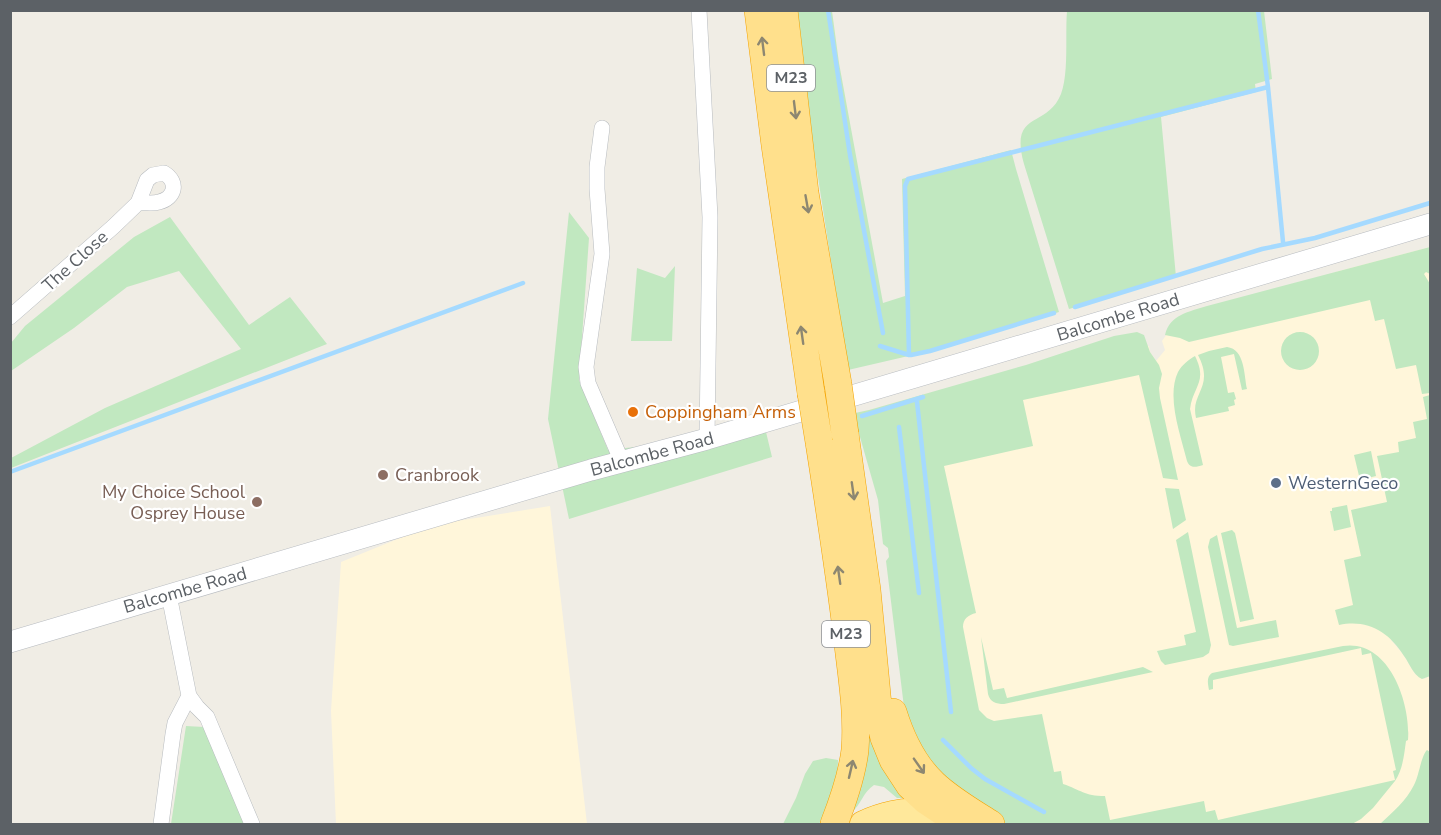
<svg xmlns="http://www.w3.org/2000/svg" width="1441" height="835" font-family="'Nunito Sans',sans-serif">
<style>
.commercial{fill:#fff6da}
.green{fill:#c1e8c0}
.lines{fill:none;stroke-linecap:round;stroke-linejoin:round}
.stream{stroke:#a5daff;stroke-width:4.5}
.minor-casing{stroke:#b7bbbf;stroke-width:16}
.secondary-casing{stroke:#b8bcc1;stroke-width:22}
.trunk-casing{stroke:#f4a300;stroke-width:27}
.motorway-casing{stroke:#f4a300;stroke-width:28}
.minor{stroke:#fff;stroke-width:15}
.secondary{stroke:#fff;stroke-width:21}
.trunk{stroke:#ffe89b;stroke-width:26}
.motorway{stroke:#ffe08c;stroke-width:27}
.motorway-bridge-casing{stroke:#f4a300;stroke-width:28;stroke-linecap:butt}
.motorway-bridge{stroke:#ffe08c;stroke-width:27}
.oneway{stroke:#8d8771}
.food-dot{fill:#e8710a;stroke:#fff;stroke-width:2}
.education-dot{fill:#8d6e63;stroke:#fff;stroke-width:2}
.service-dot{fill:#5c6f8a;stroke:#fff;stroke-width:2}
.labels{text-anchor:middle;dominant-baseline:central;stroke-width:4.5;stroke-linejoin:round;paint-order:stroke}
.shield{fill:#fff;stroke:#8d9094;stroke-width:1.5}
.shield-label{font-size:16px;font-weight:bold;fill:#5c6166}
.street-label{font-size:18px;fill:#5c6166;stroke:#fff}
.food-label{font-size:18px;fill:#c56008;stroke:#fff;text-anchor:start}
.education-label{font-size:18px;fill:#785e54;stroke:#fff;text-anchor:start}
.service-label{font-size:18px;fill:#4e5e75;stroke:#fff;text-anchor:start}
</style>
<rect width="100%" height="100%" fill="#f0ede5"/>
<!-- commercial -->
<path class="commercial" d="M1430,247V544L1391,640L1403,654L1415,674L1424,679L1430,676V824H1035L980,787L884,493L986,377L1149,346L1150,352L1156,361L1165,350L1162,341L1169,331L1339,271Z
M550,506L587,824H336L331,711L341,562L432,525Z"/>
<!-- green -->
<path class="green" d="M797,11H832L839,63L883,303L905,296L902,179L1011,150L1016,169L1059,312L930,351L848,370L812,139Z
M1067,11H1264L1272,79L1255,84L1256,92L1161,117L1176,277L1069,309L1024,164C1009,110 1047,129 1061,94C1069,73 1065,34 1067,11Z
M569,212L589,238L579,380L608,450L766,432L772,457L569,519L548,419Z
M170,217L249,325L290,297L327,344L11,468V458L105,408L241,349L179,271L127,287L74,328L11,371V343L25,326L134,237Z
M1430,247V274L1426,272L1424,274L1430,284V393L1422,394L1416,365L1396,369L1384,319L1375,321L1370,300L1189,342L1180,338L1165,335C1170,314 1189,312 1207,306Z
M675,266L672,341H631L637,268L665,278Z
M1137,332L1144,335L1150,352L1159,365L1162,374L1159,388L1160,398L1178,480L1163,478L1139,375L1023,400L1033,446L944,466L976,613C968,615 963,619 963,627L979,710L987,718L994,721L1042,714L1054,772L1061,771L1063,784C1081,790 1084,796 1105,796L1110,820L1204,801L1206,812L1215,810L1218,820L1395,780L1393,771L1396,770L1371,653L1362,655L1361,648L1213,680V689L1209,690C1208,684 1206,677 1212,673L1343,646C1389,639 1411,703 1408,740L1406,741C1404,755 1403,769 1395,781L1373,808L1361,819L1352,824H1001L934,775L904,707L886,561L889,557L888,548L883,544L878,500L858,430L855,413L869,410L1026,365L1114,336Z
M1281 351a19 19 0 1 1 38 0a19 19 0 1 1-38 0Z
M1227,347C1245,349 1244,375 1247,389L1242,390L1234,354L1221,357L1228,393L1234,392L1236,399L1234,400L1235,405L1228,407L1229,411L1196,418C1190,392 1215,388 1198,355L1209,351Z
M1195,356C1208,382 1193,386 1190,409L1203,465C1196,467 1190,469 1187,461C1181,436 1166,397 1178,372C1182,365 1188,360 1195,356Z
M1430,395V676L1422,679C1413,675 1410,664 1404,656C1389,632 1368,619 1339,625L1335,610L1353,605L1344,560L1361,556L1351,510L1387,502L1377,456L1399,452L1398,442L1416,438L1413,422L1427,419L1423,397Z
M1371,451L1376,476L1360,480L1354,455Z
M1165,488L1179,489L1186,520L1173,529Z
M1347,505L1351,527L1334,531L1330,511H1332V508Z
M1232,530L1235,533L1254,619L1240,622L1221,533Z
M1188,532L1211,645L1209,653L1203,657L1165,665L1161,661L1157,651L1186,645L1184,635L1196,632L1176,540Z
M1217,535L1237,628L1276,620L1279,637L1233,646L1229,645L1208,547L1210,539Z
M981,637L993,690L1004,688L1007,698L1143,667L1153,672L1004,704C996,704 990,702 988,694Z
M186,726L204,727L245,824H171Z
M872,726L908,798H897L884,787L874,785C863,792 861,805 851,813L862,743Z
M1427,750L1430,752V824H1380C1393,812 1406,801 1414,785C1419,776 1421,756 1427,750Z
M826,758L838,760C838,784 830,804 819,824H783L796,798L805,774L813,761Z"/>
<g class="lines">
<!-- stream -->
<path class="stream" d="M828,10L850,155L883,333
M1268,87L1283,242
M1075,307L1262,249L1315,238L1430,203
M880,346L909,355L905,186L908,179L1268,87L1258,10
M911,355L930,351L1054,313
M917,402L951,712
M862,416L923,397
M899,427L919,593
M10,472L523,283
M943,740L971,768L985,779L1044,812"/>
<!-- minor casing -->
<g class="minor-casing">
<path id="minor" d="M699,10L710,217L707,439
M602,128L597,167V189L602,254L586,367L588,383L622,462
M10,317L113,227L138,203L147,180L153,175L164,173C179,182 175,198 159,202C152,204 145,202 138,203
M169,595L189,696L197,707L207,717L252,824
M161,824L173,734L175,723L189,696"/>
</g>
<!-- secondary casing -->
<g class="secondary-casing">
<path id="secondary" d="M10,642L591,470L707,439L1430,224"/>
</g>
<!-- trunk casing -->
<g class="trunk-casing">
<path id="trunk" d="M863,824C880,816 904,809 924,813C934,815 943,818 952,821"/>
</g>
<!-- motorway casing -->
<g class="motorway-casing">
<path id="motorway" d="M758,10L775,145L811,393
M784,10L805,193L838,384
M845,434L867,590L879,716L884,738L893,760L910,786L925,800L958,822
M819,442C829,506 839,571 847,636C851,673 858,712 855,750C852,775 843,801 834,824
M893,712C901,738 914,765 934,784C951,800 972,812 991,824"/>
</g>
<!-- minor -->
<use href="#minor" class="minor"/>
<!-- secondary -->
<use href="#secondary" class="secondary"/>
<!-- trunk -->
<use href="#trunk" class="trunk"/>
<!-- motorway -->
<use href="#motorway" class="motorway"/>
<!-- motorway-bridge casing -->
<g class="motorway-bridge-casing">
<path id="motorway-bridge" d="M838,384L845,434
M811,393L819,442"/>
</g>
<!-- motorway-bridge -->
<use href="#motorway-bridge" class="motorway-bridge"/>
</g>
<!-- one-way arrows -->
<defs><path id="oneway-shaft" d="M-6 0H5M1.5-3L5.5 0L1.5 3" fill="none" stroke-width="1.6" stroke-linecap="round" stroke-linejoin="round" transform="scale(1.5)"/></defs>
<g class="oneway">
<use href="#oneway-shaft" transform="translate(763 46) rotate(-97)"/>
<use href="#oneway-shaft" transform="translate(795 110) rotate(83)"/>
<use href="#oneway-shaft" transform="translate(807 204) rotate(80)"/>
<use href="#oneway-shaft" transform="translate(802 335) rotate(-98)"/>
<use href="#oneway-shaft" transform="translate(853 491) rotate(82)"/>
<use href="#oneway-shaft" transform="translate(839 575) rotate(-98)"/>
<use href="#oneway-shaft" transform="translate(919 766) rotate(55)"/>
<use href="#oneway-shaft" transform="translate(851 769) rotate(-77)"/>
</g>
<!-- markers -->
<circle class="food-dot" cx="633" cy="412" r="6"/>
<g class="education-dot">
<circle cx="383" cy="475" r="6"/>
<circle cx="257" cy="502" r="6"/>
</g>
<circle class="service-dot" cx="1276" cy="483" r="6"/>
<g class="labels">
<!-- shield labels -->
<g class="shield">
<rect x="767" y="65" width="48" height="26" rx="4.5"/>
<rect x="822" y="621" width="48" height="26" rx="4.5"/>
</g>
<g class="shield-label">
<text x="791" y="78">M23</text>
<text x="846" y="634">M23</text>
</g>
<!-- street labels -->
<g class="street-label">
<text transform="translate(75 261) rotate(-42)">The Close</text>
<text transform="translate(1118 317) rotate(-17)">Balcombe Road</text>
<text transform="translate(652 454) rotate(-15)">Balcombe Road</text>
<text transform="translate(185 590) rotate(-16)">Balcombe Road</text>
</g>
<!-- food labels -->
<g class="food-label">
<text x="645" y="412">Coppingham Arms</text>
</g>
<!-- education labels -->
<g class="education-label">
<text x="395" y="475">Cranbrook</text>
<text x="245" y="492" text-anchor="end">My Choice School<tspan x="245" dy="21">Osprey House</tspan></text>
</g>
<!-- service labels -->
<g class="service-label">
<text x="1288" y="483">WesternGeco</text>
</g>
</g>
<!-- border -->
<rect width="1441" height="835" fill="none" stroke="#5c6166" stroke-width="24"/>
</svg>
